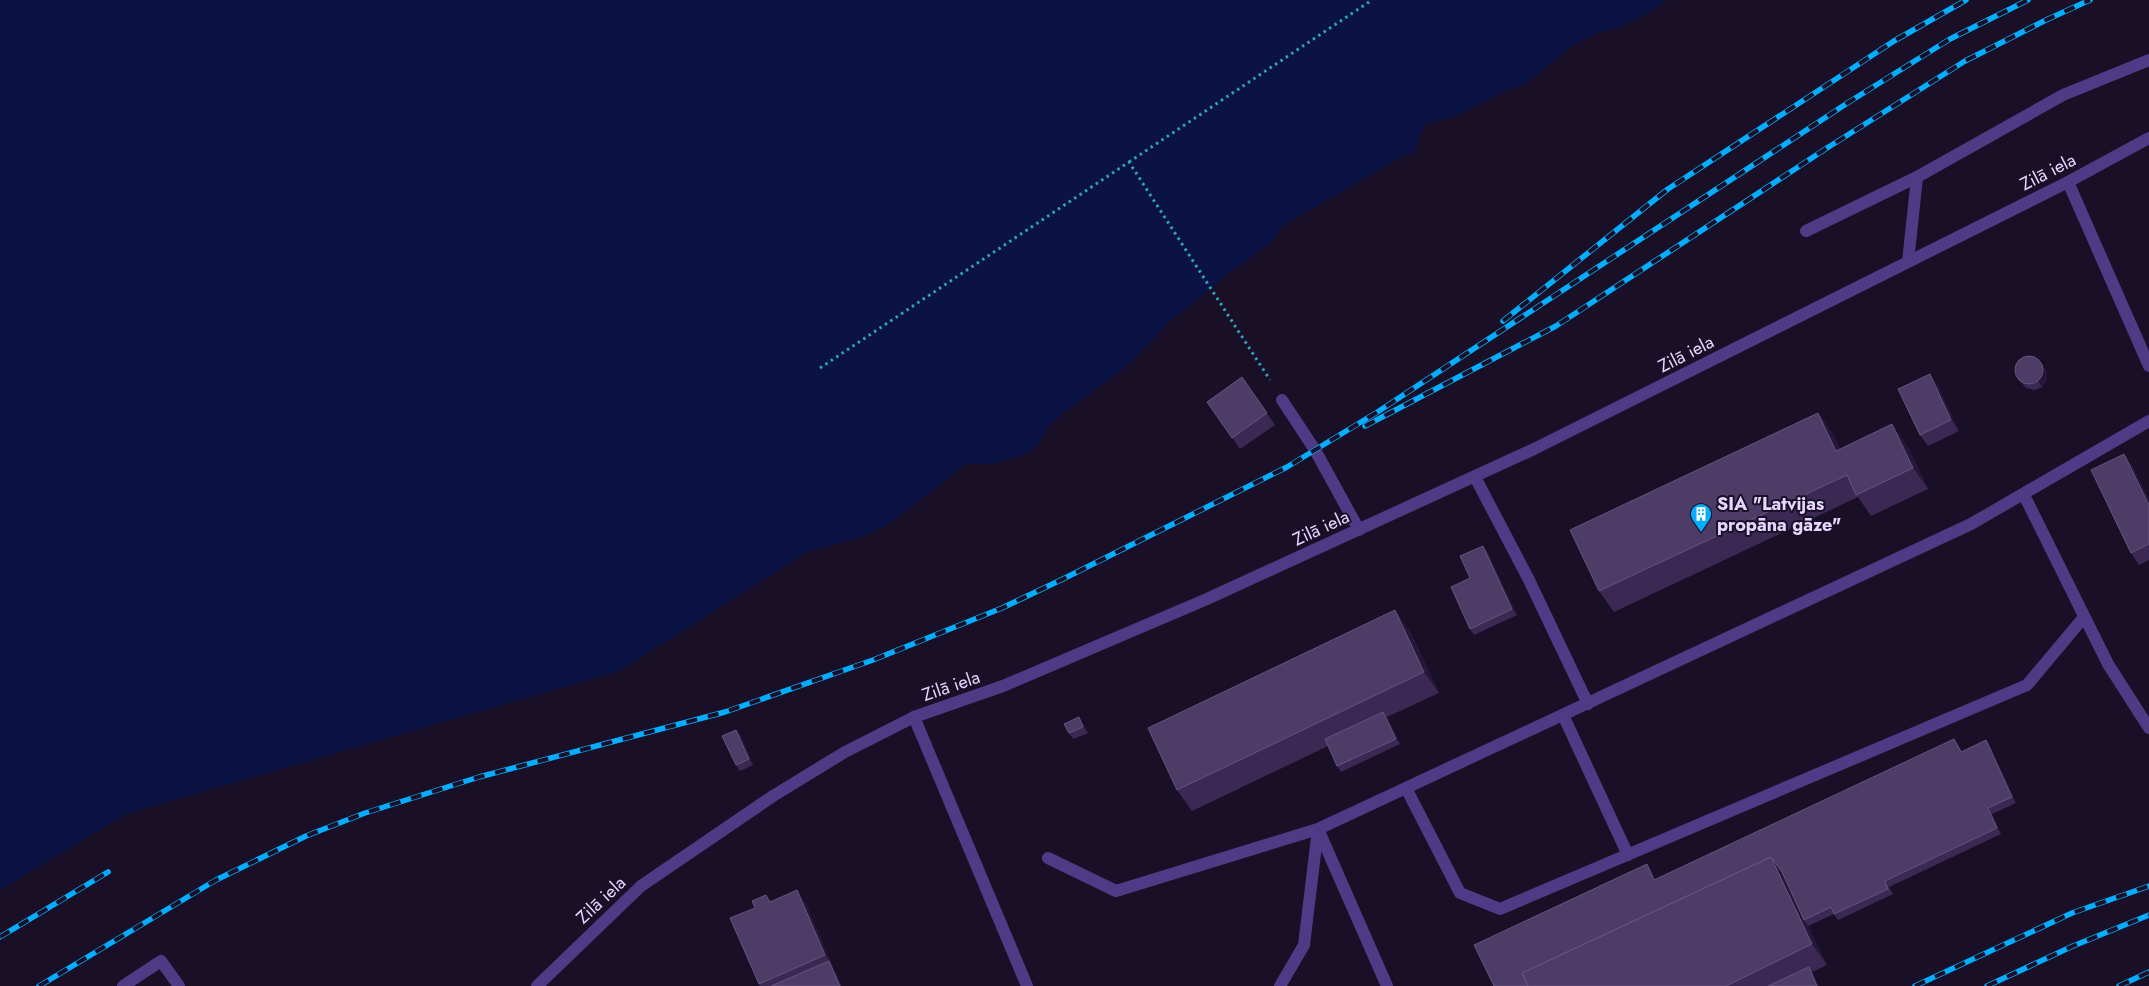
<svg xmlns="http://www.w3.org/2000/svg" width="2149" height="986" font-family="Jost,sans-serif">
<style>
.water{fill:#0b1344}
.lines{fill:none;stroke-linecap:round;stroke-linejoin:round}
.path{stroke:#31a2b8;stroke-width:3;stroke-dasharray:2.5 4;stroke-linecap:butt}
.service{stroke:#4e3b85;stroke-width:12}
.minor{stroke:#4e3b85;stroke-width:12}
.rail-casing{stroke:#04adfd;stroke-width:5.5}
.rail{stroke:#191027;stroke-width:4;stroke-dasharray:11;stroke-linecap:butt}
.wall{fill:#3b2954}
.shaded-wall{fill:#26173a}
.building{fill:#4d3c66;stroke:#64547e}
.labels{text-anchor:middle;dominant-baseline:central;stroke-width:4;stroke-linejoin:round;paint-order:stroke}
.street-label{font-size:18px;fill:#e3d6ff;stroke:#191027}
.poi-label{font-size:18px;font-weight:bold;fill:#e3d6ff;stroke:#191027;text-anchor:start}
</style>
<rect width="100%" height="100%" fill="#191027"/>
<!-- water -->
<path class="water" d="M0,0H1667L1647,14L1618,28L1600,32L1572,46L1525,85L1507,90L1456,116L1426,124L1418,139L1415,152L1403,156L1281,227L1272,242L1229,273L1198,300L1171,320L1131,363L1051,423L1038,445L1027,454L992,464H966L891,523L863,537L809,551L619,671L126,814L0,890Z"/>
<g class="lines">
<!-- path -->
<path class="path" d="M1129,162L1372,0
M820,368L1129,162L1270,380"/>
<!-- service -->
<path class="service" d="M2068,182L2149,366
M1806,231L1917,177
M1908,262L1917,177L2063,95L2149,60
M1282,400L1315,450L1359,530
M1475,477L1529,580L1588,704
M2024,495L2108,664L2149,728
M1563,715L1628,855
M914,717L1027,986
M1406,788L1460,893L1500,909L2027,685L2084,617
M1318,829L1387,986
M1048,858L1116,891L1318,829L1971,524L2149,421
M123,986L161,961L179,986
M537,986L641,886L773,796
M1280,986L1304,945L1318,829"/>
<!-- minor -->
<path class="minor" d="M773,796L845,752L914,717L1003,686L1207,599L1534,449L2068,182L2149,138"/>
<!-- rail casing -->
<g class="rail-casing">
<path id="rail" d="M1503,321L1668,189L1894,41L1966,0
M1365,426L1556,326L1827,148L1965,61L2046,20L2090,0
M0,937L108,872
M39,986L216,880L306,836L365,813L479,777L725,712L873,660L1002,608L1065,578L1287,467L1379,411L1849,102L1950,39L2028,0
M1915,986L2072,913L2149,886
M1987,986L2073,946L2149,915
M2119,986L2149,972"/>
</g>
<!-- rail -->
<use href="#rail" class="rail"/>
</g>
<!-- wall -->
<path class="wall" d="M2041,365L2046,370L2047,379L2042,387L2035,390L2026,388L2016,376Z
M1242,377L1275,425L1240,449L1207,402Z
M1938,386L1959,431L1928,446L1920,435Z
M1818,413L1833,434L1840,449L1907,445L1928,489L1871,516L1858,497L1614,612L1599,591Z
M2124,454L2132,466L2149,500V560L2139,565L2131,553Z
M1483,546L1487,552L1517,615L1474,635L1470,629V578Z
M1410,631L1439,693L1387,717L1400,744L1341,772L1337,766L1328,746L1192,811L1177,790Z
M1083,723L1088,733L1073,739L1069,733Z
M736,730L741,736L753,765L740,771L736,765Z
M1986,740L1990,746L2016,803L1992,814L2001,834L1889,887L1893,894L1838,920L1834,914L1808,926L1827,965L1812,972L1819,986H1494L1651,870L1655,879L1958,745L1962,752Z
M771,901L805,902L841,986H760L759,984L755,908Z"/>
<!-- shaded-wall -->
<path class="shaded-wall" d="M2041,365L2046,370L2047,379L2042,387L2038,381Z
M1930,374L1938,386L1959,431L1951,420Z
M1818,413L1833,434L1851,472L1836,451Z
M1892,424L1907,445L1928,489L1913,468Z
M2124,454L2132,466L2149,500V505Z
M1483,546L1487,552L1517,615L1512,609Z
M1395,610L1410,631L1439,693L1424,672Z
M1383,712L1387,718L1400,744L1396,739Z
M1079,717L1083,723L1088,733L1083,727Z
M736,730L741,736L753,765L749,759Z
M1986,740L1990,746L2016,803L2012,797Z
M1988,808L1992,814L2001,834L1997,828Z
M1771,857L1786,878L1804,920L1808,926L1827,965L1812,944Z
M1647,864L1651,870L1658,885L1654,880Z
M797,890L805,902L841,986H840L829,961L825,955Z
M1809,967L1813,973L1819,986H1817Z"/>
<!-- building -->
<path class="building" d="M2015 370a14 14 0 1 1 28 0a14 14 0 1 1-28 0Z
M1930,374L1951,420L1920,435L1898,389Z
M1242,377L1267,413L1232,438L1207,402Z
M1818,413L1836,451L1892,424L1913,468L1856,495L1847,475L1599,591L1570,530Z
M2124,454L2149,505V544L2131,553L2091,470Z
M1483,546L1512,609L1470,629L1451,587L1470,578L1460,556Z
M1395,610L1424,672L1177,790L1148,728Z
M1383,712L1396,739L1337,766L1325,739Z
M1079,717L1083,727L1069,733L1064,724Z
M736,730L749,759L736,765L722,736Z
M1954,739L1961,752L1986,740L2012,797L1988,808L1997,828L1885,881L1888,889L1834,914L1831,907L1804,920L1782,872L1771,857L1522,973L1528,986H1494L1474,945L1647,864L1654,880Z
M1771,857L1812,944L1726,986H1528L1522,973Z
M797,890L825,955L759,984L730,918L755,908L752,901L766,895L770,902Z
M829,961L840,986H771Z
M1809,967L1817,986H1768Z"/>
<!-- icons -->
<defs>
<g id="building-pin" transform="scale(1.125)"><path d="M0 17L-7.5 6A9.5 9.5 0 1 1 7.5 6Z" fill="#04adfd" stroke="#191027"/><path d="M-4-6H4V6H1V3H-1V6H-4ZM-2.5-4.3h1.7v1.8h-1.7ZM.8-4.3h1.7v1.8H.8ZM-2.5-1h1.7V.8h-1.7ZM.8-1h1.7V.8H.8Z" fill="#fff"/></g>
</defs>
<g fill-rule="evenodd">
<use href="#building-pin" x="1701" y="514"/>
</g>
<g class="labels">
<!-- street labels -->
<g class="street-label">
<text transform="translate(2048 172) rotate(-27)">Zilā iela</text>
<text transform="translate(1686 354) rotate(-27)">Zilā iela</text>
<text transform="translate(1321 528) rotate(-25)">Zilā iela</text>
<text transform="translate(951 686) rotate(-19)">Zilā iela</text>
<text transform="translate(601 900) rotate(-43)">Zilā iela</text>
</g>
<!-- poi labels -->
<g class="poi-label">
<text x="1717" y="504">SIA "Latvijas<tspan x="1717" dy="21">propāna gāze"</tspan></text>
</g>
</g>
</svg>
